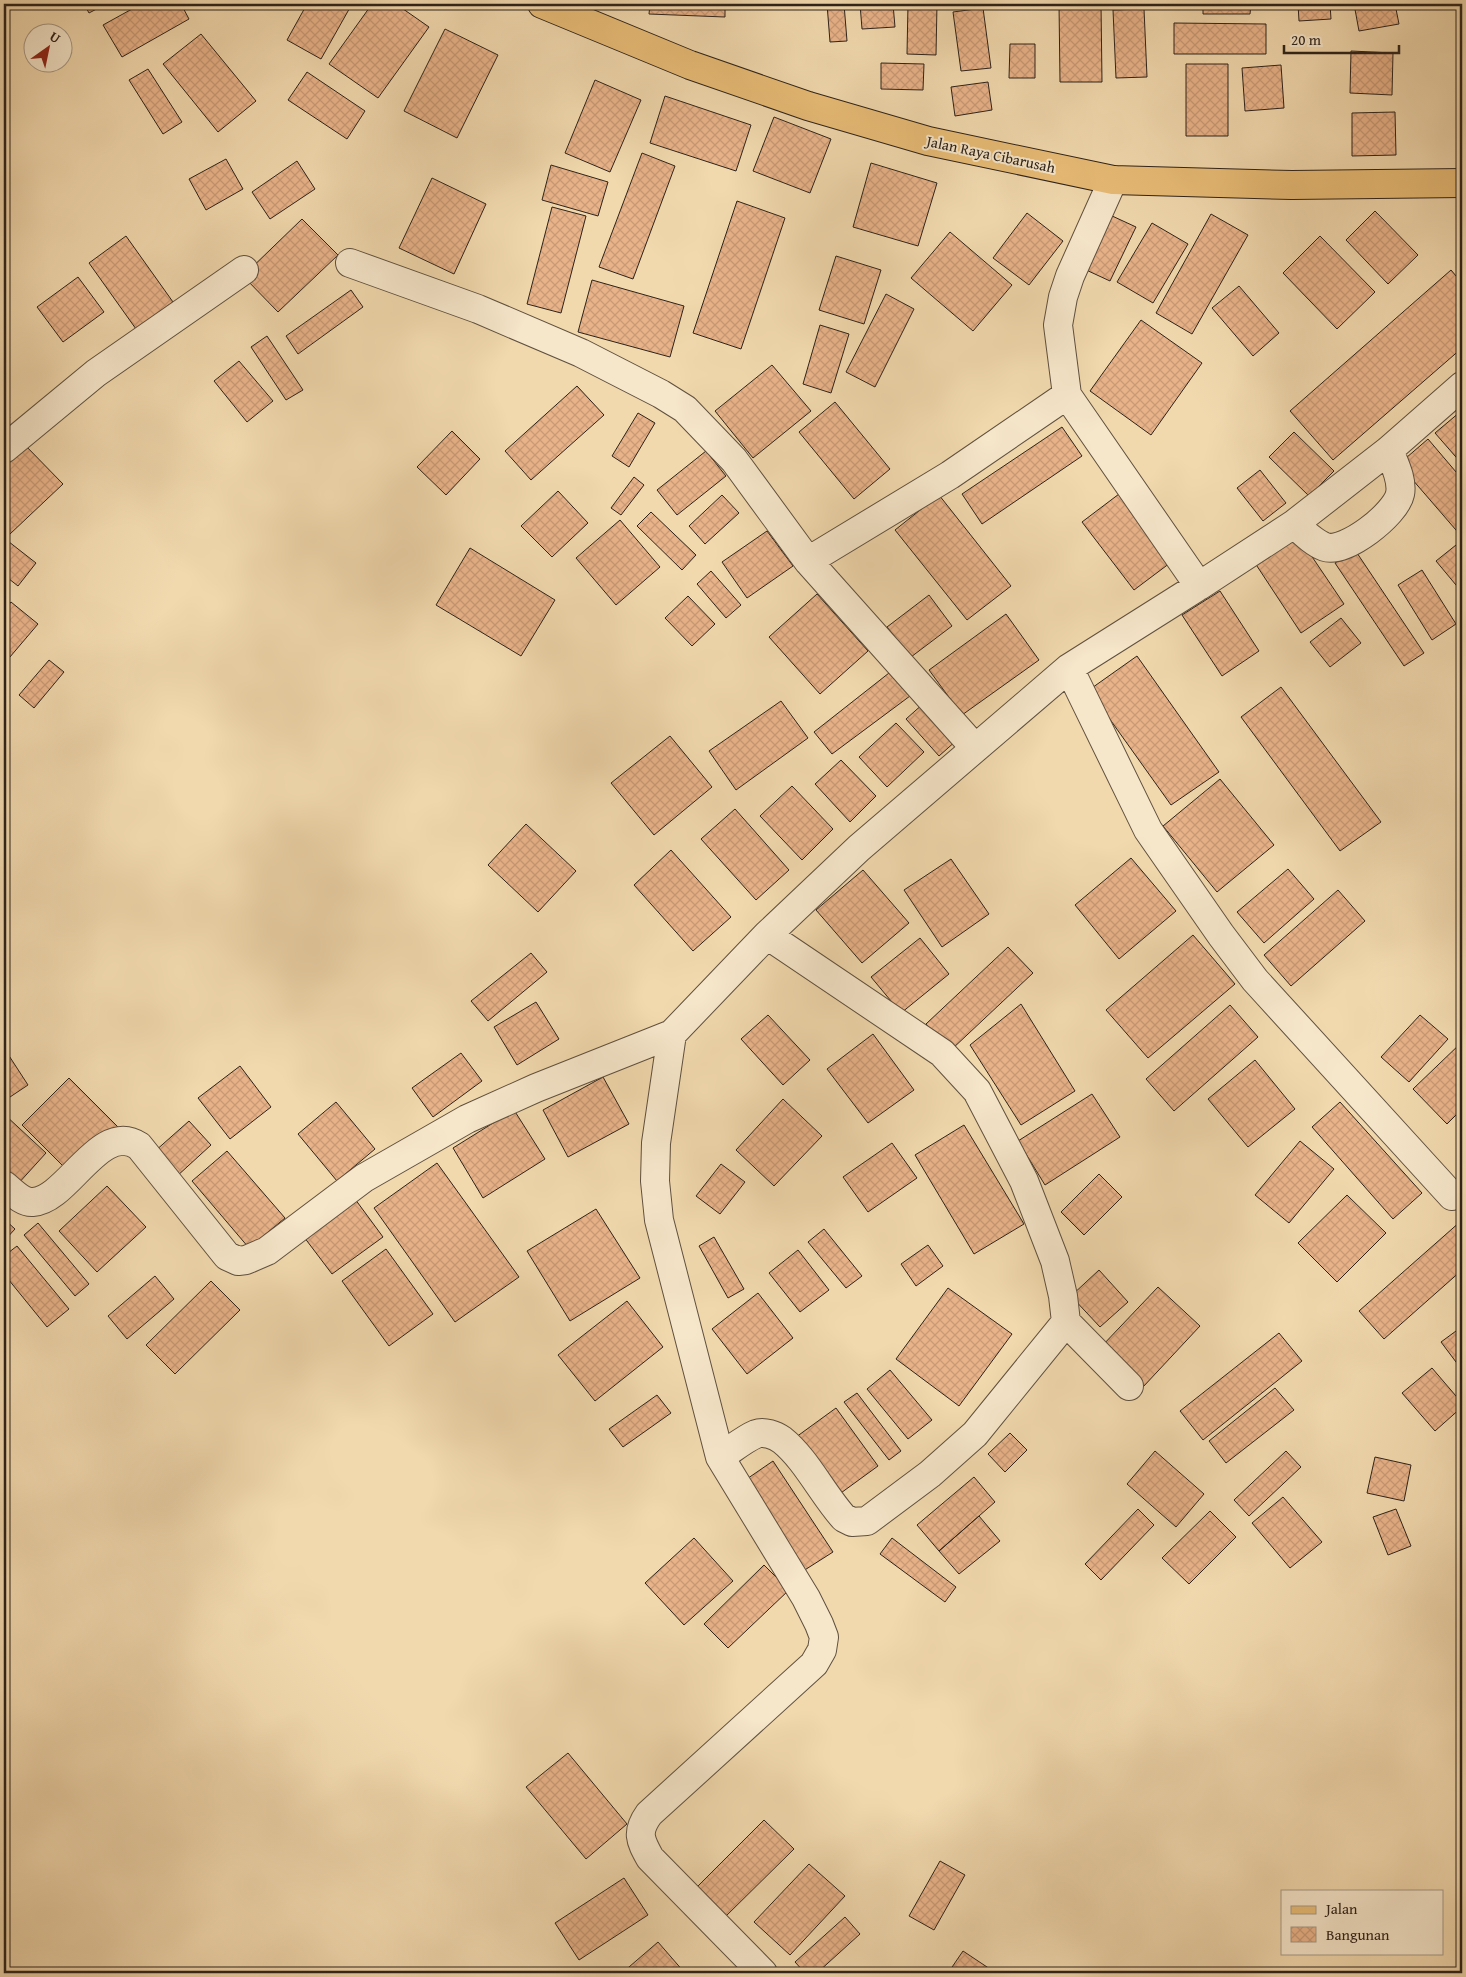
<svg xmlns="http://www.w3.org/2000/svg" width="1466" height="1977" font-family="'Gentium Book Plus',serif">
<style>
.building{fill:url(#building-cross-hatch);stroke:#2e231a}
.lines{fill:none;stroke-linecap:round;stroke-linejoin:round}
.minor-casing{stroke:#5f503f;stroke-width:30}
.major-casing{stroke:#2e231a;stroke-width:30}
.minor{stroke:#f6e6ca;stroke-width:28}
.major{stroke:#e8bc76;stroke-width:28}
.labels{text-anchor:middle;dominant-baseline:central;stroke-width:4;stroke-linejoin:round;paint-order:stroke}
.street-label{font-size:15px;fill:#2e231a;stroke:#f6e6ca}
</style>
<defs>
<pattern id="building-cross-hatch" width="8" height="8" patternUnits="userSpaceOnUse" patternTransform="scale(1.25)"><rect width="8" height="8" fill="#e9b389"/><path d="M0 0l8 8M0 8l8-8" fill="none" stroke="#c89a76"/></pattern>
</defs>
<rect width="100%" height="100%" fill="#f1d8ad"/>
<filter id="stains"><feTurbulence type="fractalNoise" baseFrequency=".004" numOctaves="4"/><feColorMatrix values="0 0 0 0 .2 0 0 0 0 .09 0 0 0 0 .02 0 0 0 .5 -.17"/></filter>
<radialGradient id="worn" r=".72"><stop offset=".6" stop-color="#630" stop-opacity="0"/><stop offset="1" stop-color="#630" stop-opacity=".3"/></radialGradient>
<!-- building -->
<path class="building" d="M84,4H106L89,13Z
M141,4H181L189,19L122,57L103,25Z
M307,4H352L321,59L287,40Z
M372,4H396L429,27L378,98L329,64Z
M650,4H725V17L649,14Z
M747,4H791L792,5L748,9Z
M827,4H844L847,41L830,42Z
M860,4H893L895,27L862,29Z
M908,4H937L936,55L907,54Z
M1059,4H1101L1102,82H1060Z
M1203,4H1251L1250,14H1203Z
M1298,4H1330L1331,19L1299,21Z
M1354,4H1395L1399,24L1359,31Z
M983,8L991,68L961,71L953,12Z
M1144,9L1147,77L1116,78L1113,10Z
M1174,23L1266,24V54H1174Z
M445,29L498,55L457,138L404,111Z
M201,34L256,101L218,132L163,64Z
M1010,44H1035V78H1009Z
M1351,51L1393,53L1392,95L1350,93Z
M881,63L924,64L923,90L881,89Z
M1186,64H1228V136H1186Z
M1281,65L1284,108L1245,111L1242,68Z
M148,69L182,122L163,134L129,80Z
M307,72L365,111L347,139L288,100Z
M595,80L641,100L610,172L565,153Z
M988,82L992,110L955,116L951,87Z
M665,96L751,125L736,171L650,143Z
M1395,112L1396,155L1352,156V113Z
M774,117L831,139L810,193L753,171Z
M642,153L675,166L633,279L599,267Z
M226,159L243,189L206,210L189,179Z
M297,161L315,189L270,219L252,192Z
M871,163L937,183L918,246L853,227Z
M551,165L608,182L598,216L542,200Z
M432,178L486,204L454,274L399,248Z
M737,201L785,218L741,349L693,333Z
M552,207L586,216L561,313L527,304Z
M1375,211L1418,255L1388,284L1346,240Z
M1027,213L1063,241L1029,285L993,258Z
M1211,214L1248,235L1192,334L1156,313Z
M1110,215L1136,227L1110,281L1084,269Z
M302,219L338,255L278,312L243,276Z
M1152,223L1188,244L1153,303L1117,282Z
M950,232L1012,285L973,331L911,278Z
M126,236L173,302L136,329L89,263Z
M1320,236L1375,292L1337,329L1283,273Z
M836,256L881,270L864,324L819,310Z
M1451,270L1462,283V348L1333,460L1290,411Z
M78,277L104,312L63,342L37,307Z
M592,280L684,306L670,357L578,332Z
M1239,286L1279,333L1253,356L1212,308Z
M351,290L363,307L298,354L286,336Z
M886,294L914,309L875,387L846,372Z
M1141,320L1202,363L1151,435L1090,391Z
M820,325L849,334L831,393L803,384Z
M267,336L303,390L286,400L251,347Z
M239,361L273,401L247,422L214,381Z
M772,365L811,411L753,458L715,411Z
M577,386L604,415L531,480L505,451Z
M835,402L890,469L854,499L799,432Z
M4,409L10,418L4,422Z
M1460,412L1462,414V464L1435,433Z
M638,413L655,423L629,467L612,456Z
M1062,427L1082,456L982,524L962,494Z
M452,431L480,459L446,495L417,467Z
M1294,432L1334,471L1309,496L1269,457Z
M1428,439L1462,479V537L1399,464Z
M24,444L63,484L10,534L4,527V463Z
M706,451L726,476L677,515L657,490Z
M1260,470L1286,503L1263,521L1237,488Z
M634,477L644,485L621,515L611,508Z
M558,491L588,523L552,557L521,526Z
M1119,494L1170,563L1134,590L1082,522Z
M722,495L739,513L705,544L689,526Z
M939,495L1011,586L967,620L895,530Z
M651,512L696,555L682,570L637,526Z
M620,520L660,567L616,605L576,558Z
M767,531L793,566L747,598L722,562Z
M1296,533L1344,604L1301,633L1253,560Z
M4,538L36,563L18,586L4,575Z
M1456,545L1462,553L1461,591L1436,561Z
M470,548L555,600L521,656L436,605Z
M1355,550L1424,653L1404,666L1335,563Z
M1422,570L1456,624L1432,640L1398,585Z
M711,571L741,605L726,618L697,584Z
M1220,591L1259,651L1222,676L1182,615Z
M817,594L868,651L820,694L769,637Z
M929,595L952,626L911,657L887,627Z
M688,596L715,624L692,646L665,618Z
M11,602L38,624L4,664V611Z
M1006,614L1039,660L962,715L929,670Z
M1341,618L1361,643L1330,667L1310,642Z
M1137,656L1219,772L1171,805L1089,690Z
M49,660L64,672L34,708L19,695Z
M889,673L910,696L832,754L814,732Z
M1281,687L1381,822L1340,851L1241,717Z
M781,701L808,738L736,790L709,751Z
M924,703L957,740L939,756L906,719Z
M896,723L924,752L887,787L859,757Z
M670,736L712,787L654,835L611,783Z
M841,760L876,796L850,822L815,784Z
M1220,779L1274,845L1217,892L1163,826Z
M792,786L833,829L802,860L760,816Z
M735,809L789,870L756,900L701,839Z
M526,824L576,871L538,912L488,865Z
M671,850L731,917L693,951L634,885Z
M1131,858L1176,911L1119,959L1075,905Z
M951,859L989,914L942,947L904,890Z
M1288,869L1314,899L1264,943L1237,912Z
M863,870L909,923L862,963L816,910Z
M1338,890L1365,921L1291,986L1264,955Z
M1193,935L1235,984L1148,1058L1106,1010Z
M920,938L949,974L901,1013L871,977Z
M1008,947L1033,973L951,1050L926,1024Z
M531,953L547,972L488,1021L471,1001Z
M536,1002L559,1039L517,1065L494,1027Z
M1021,1004L1075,1091L1021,1125L970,1045Z
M1230,1005L1258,1037L1174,1111L1146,1079Z
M768,1015L810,1060L783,1085L741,1039Z
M1420,1015L1448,1039L1409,1082L1381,1057Z
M873,1034L914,1090L868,1123L827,1069Z
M1462,1042V1109L1447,1124L1413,1089Z
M4,1048L28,1085L4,1101Z
M461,1053L482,1081L433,1117L412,1088Z
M1255,1060L1295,1109L1248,1147L1208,1099Z
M240,1066L271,1107L230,1139L198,1098Z
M603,1077L629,1124L568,1157L543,1110Z
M69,1078L118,1127L71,1174L22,1125Z
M1092,1094L1120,1137L1045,1185L1018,1141Z
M783,1099L822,1136L774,1186L736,1150Z
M336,1102L375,1149L337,1181L298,1134Z
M1340,1102L1422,1193L1393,1219L1312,1127Z
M514,1110L545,1159L483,1198L453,1148Z
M4,1114L46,1153L17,1185L4,1173Z
M189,1121L211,1145L176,1177L154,1152Z
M964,1125L1024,1224L974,1254L915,1155Z
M1300,1141L1334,1169L1289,1223L1255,1195Z
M892,1143L917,1178L868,1212L843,1177Z
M227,1151L285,1218L249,1248L192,1181Z
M437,1163L519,1277L455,1322L374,1208Z
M721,1164L745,1182L720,1214L696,1196Z
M1099,1174L1122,1197L1084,1235L1061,1212Z
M107,1186L146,1227L97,1272L59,1231Z
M1347,1195L1386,1233L1337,1282L1298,1243Z
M355,1199L383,1237L332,1274L304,1237Z
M596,1209L640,1278L570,1321L527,1251Z
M4,1219L15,1229L4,1241Z
M1461,1221L1462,1223V1270L1384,1339L1359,1311Z
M38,1223L89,1284L75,1296L24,1235Z
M824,1229L862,1276L846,1288L808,1242Z
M714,1237L744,1289L728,1298L699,1246Z
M928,1245L943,1266L916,1286L901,1264Z
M17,1246L69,1309L47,1327L4,1274V1256Z
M386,1249L433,1314L389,1346L342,1281Z
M798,1250L829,1290L800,1312L769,1273Z
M1099,1270L1128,1302L1100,1327L1071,1296Z
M155,1276L174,1299L127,1339L108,1316Z
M211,1281L240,1310L175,1374L146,1345Z
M1158,1287L1200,1326L1143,1387L1101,1347Z
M948,1288L1012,1334L959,1406L896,1359Z
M758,1293L793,1338L747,1374L712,1329Z
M627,1301L663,1347L595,1401L558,1355Z
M1456,1331L1462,1339V1370L1441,1342Z
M1279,1333L1302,1361L1203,1440L1180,1411Z
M1432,1368L1462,1403V1407L1435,1431L1402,1393Z
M890,1370L932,1420L908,1439L867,1389Z
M1275,1388L1294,1410L1226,1463L1209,1441Z
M857,1393L901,1451L889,1460L844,1402Z
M657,1395L671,1413L623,1447L609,1429Z
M836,1408L878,1466L834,1498L792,1440Z
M1010,1433L1027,1450L1005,1472L988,1454Z
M1155,1451L1204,1494L1176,1527L1127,1484Z
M1286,1451L1301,1467L1249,1516L1234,1500Z
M1375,1457L1411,1465L1404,1501L1367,1493Z
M773,1461L833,1552L800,1573L741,1483Z
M974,1477L995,1502L939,1551L917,1525Z
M1283,1497L1322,1542L1290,1568L1252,1523Z
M1138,1509L1154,1525L1101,1580L1085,1564Z
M1396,1509L1411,1546L1388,1555L1373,1517Z
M1210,1511L1236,1537L1189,1584L1162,1558Z
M979,1516L1000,1541L959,1574L939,1551Z
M694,1538L733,1581L684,1625L645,1583Z
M892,1538L956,1587L945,1602L880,1554Z
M764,1565L789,1590L728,1648L704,1624Z
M568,1753L627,1824L586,1859L526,1787Z
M764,1820L794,1849L723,1919L694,1890Z
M940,1861L965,1875L934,1930L909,1916Z
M809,1864L845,1896L790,1955L754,1922Z
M624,1878L648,1915L579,1960L555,1923Z
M845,1917L860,1934L817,1973H805L795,1962Z
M658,1942L684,1972L683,1973H622Z
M963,1951L996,1973H948Z
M853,1968L857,1973H847Z"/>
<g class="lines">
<!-- minor casing -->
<g class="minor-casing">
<path id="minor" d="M350,263L478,309L581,353L661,394L685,409L734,460L808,561L975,748
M4,449L96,373L244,270
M1294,524C1303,532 1314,543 1325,547C1345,554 1396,514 1400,494C1403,480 1394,463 1389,450
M808,561L950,475L1067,395
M1199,586L1294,524L1389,450L1462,386
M1069,668L1148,830L1221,935L1255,980L1452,1196
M767,935L942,1053L977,1091L1024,1181L1055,1261L1063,1296L1066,1322L1129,1386
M4,1185C12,1191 22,1203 33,1202C68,1200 100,1120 139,1146L227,1256L238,1261L246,1260L267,1251L364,1178L467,1119L536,1088L672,1034
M720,1457C731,1450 744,1439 756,1434C764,1431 775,1435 782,1440C806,1459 823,1495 844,1518L852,1522L867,1521L930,1474L975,1434L1066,1322
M763,1973L650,1858C640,1840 636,1832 649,1814L814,1664L822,1650L824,1637L819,1624L806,1598L720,1457L659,1220L655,1181L656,1143L672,1034L767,935L859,848L1069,668L1199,586L1067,395L1058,325L1063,297L1070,276L1113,180"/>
</g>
<!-- major casing -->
<g class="major-casing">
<path id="major" d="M542,4L690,65L808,106L928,141L1113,180L1292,185L1462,183"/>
</g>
<!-- minor -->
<use href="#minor" class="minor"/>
<!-- major -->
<use href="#major" class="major"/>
</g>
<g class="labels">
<!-- street labels -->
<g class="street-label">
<text transform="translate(991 154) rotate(12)">Jalan Raya Cibarusah</text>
</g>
</g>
<!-- margin -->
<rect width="1466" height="1977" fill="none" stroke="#f1d8ad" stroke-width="20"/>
<rect x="5" y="5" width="1456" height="1967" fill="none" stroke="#2e231a" stroke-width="2.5"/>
<rect x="10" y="10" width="1446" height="1957" fill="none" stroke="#2e231a"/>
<!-- legend -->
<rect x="1281" y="1890" width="162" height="65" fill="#f6e6ca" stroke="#a69884"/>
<rect x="1291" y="1906" width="25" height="8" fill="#e8bc76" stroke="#a69884"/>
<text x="1326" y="1914" font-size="15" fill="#2e231a">Jalan</text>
<rect x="1291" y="1927" width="25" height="15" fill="url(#building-cross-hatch)" stroke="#a69884"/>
<text x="1326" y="1940" font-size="15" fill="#2e231a">Bangunan</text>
<!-- north arrow -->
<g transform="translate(48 48) rotate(33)"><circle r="24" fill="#f6e6ca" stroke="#a69884"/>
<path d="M0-4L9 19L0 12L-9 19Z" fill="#8f2418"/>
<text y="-8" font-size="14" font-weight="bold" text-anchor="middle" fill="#2e231a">U</text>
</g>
<!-- scale -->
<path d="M1284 45v8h115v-8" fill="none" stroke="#2e231a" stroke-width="2.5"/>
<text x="1291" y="45" font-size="15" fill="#2e231a" stroke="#f6e6ca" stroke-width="4" paint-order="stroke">20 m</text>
<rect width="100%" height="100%" filter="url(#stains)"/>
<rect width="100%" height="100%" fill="url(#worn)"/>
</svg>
